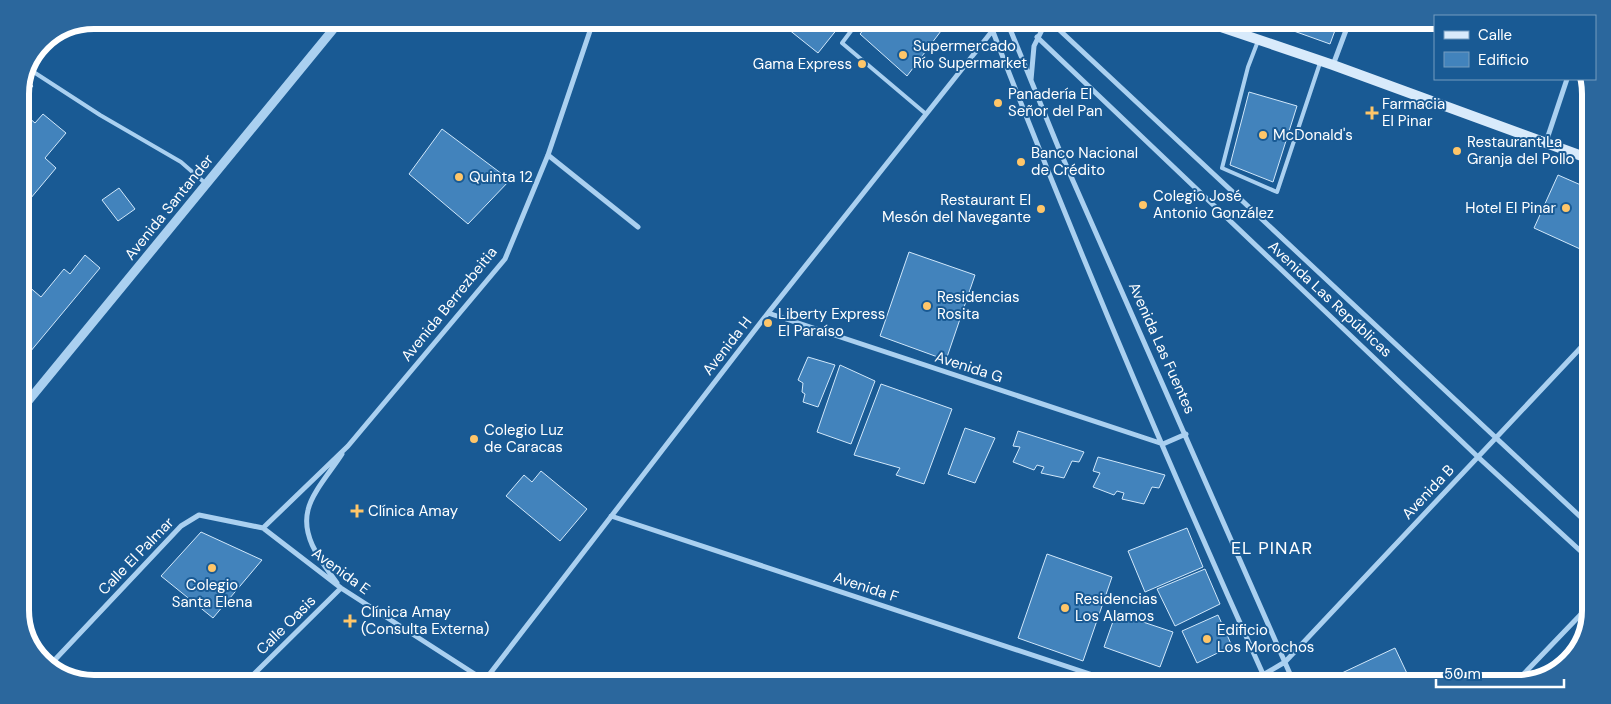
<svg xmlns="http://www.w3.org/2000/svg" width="1611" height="704" font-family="'DM Sans',sans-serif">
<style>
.building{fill:#4283bc;stroke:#d1e8fb}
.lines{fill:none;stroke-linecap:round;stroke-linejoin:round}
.service{stroke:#aad0f0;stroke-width:4}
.minor{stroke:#aad0f0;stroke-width:5}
.tertiary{stroke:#aad0f0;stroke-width:9}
.secondary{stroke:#d8eafb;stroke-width:10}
.poi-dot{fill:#ffc669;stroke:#195a94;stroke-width:2}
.labels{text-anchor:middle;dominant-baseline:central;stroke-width:4;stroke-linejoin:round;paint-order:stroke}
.poi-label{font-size:15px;fill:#fff;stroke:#195a94;text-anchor:start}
.street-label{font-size:15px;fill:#fff;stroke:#195a94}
.quarter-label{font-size:18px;letter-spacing:1px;fill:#fff;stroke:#195a94}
.rim{fill:none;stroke:#fff;stroke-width:6}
</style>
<rect width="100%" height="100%" fill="#195a94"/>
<!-- building -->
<path class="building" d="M784,23H842L818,53L783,25Z
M869,23H947L907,76L860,34Z
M1277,25H1337L1330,44Z
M24,79L33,86L22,99L20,98V89Z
M1249,92L1297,106L1273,182L1230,165Z
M20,110L35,123L43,114L66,133L45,158L56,168L20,211Z
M442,129L510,180L468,224L409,174Z
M1558,175L1590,189L1589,253L1534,228Z
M119,188L135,209L118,221L102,200Z
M909,252L975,275L946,360L880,336Z
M85,255L100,268L20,364V279L41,297L64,269L70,274Z
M808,357L835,365L818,407L803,402L805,394L802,392L803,383L798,380Z
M840,365L875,381L851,444L817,432Z
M881,384L952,409L924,484L896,475L900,468L854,455Z
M965,428L995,438L975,483L948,474Z
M1018,431L1084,452L1079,462L1072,461L1064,478L1041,473L1044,467L1037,465L1034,470L1013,462L1020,447L1013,446Z
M1098,457L1165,475L1159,488L1152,487L1144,504L1122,499L1124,493L1117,491L1114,495L1093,487L1100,473L1093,471Z
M541,471L587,509L560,541L506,496L524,475L532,482Z
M1187,528L1203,567L1145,592L1128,551Z
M201,532L262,560L213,618L161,576Z
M1047,554L1112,577L1083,661L1018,638Z
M1205,569L1220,604L1175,626L1157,589Z
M1116,613L1173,632L1160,667L1104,647Z
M1218,615L1232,646L1197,663L1182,631Z
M1395,648L1412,684L1320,683L1327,680Z"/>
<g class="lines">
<!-- service -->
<path class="service" d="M857,23L842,43L926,114
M1258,41L1248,67L1222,168L1277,192L1320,63
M29,69L100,115L181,162L205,183"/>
<!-- minor -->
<path class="minor" d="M990,24C1076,246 1169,466 1267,683
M1008,24L1059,149L1294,683
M1053,24L1586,522
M1037,37L1478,457L1586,556
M1333,65L1348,25
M1031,80L1034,46L1045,24
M1546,142L1567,79
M548,155L638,227
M768,313L1163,444
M1163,444L1186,434
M611,516L1114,682
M263,528L348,446L505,259L548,155L593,22
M337,583C322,562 301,538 308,510C312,492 332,470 342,454
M49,666L181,526L199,515L263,528L341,588L484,680
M249,679L341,588
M485,680L768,313L993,30
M1234,683L1263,675L1285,662L1588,340
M1514,684L1586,609"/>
<!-- tertiary -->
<path class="tertiary" d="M20,411L340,21"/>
<!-- secondary -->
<path class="secondary" d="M1212,24L1333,65L1590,159"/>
</g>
<!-- markers -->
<g class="poi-dot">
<circle cx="903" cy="55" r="5"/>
<circle cx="862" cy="64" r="5"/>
<circle cx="998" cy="103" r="5"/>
<path d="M1369.5 105.5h5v5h5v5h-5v5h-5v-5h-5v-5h5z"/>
<circle cx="1263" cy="135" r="5"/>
<circle cx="1457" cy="151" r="5"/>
<circle cx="1021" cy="162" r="5"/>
<circle cx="459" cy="177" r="5"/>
<circle cx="1143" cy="205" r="5"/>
<circle cx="1566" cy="208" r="5"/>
<circle cx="1041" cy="209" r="5"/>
<circle cx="927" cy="306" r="5"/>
<circle cx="768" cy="323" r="5"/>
<circle cx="474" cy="439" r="5"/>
<path d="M354.5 503.5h5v5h5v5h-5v5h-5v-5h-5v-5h5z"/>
<circle cx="212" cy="568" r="5"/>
<circle cx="1065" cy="608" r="5"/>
<path d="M347.5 613.5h5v5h5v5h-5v5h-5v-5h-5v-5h5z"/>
<circle cx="1207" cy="639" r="5"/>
</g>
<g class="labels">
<!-- poi labels -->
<g class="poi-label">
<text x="913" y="46">Supermercado<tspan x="913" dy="17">Río Supermarket</tspan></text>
<text x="852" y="64" text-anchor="end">Gama Express</text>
<text x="1008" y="94">Panadería El<tspan x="1008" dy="17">Señor del Pan</tspan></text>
<text x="1382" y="104">Farmacia<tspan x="1382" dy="17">El Pinar</tspan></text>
<text x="1273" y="135">McDonald's</text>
<text x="1467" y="142">Restaurant La<tspan x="1467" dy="17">Granja del Pollo</tspan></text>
<text x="1031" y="153">Banco Nacional<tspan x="1031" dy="17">de Crédito</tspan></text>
<text x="469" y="177">Quinta 12</text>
<text x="1153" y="196">Colegio José<tspan x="1153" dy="17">Antonio González</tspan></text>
<text x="1031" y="200" text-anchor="end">Restaurant El<tspan x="1031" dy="17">Mesón del Navegante</tspan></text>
<text x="1556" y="208" text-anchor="end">Hotel El Pinar</text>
<text x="937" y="297">Residencias<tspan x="937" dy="17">Rosita</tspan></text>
<text x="778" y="314">Liberty Express<tspan x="778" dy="17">El Paraíso</tspan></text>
<text x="484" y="430">Colegio Luz<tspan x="484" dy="17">de Caracas</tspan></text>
<text x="368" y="511">Clínica Amay</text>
<text x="212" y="585" text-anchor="middle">Colegio<tspan x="212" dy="17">Santa Elena</tspan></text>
<text x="1075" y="599">Residencias<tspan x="1075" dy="17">Los Alamos</tspan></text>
<text x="361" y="612">Clínica Amay<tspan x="361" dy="17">(Consulta Externa)</tspan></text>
<text x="1217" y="630">Edificio<tspan x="1217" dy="17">Los Morochos</tspan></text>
</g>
<!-- street labels -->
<g class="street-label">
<text transform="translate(169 207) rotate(-51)">Avenida Santander</text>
<text transform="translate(1330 299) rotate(43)">Avenida Las Repúblicas</text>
<text transform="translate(449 304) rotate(-51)">Avenida Berrezbeitia</text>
<text transform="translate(727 346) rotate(-52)">Avenida H</text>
<text transform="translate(1162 348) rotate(66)">Avenida Las Fuentes</text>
<text transform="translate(969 367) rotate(18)">Avenida G</text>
<text transform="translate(1428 492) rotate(-47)">Avenida B</text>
<text transform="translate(136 556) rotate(-46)">Calle El Palmar</text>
<text transform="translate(341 571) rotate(36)">Avenida E</text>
<text transform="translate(866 587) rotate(18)">Avenida F</text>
<text transform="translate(286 625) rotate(-45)">Calle Oasis</text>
</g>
<!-- quarter labels -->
<g class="quarter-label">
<text x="1272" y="548">EL PINAR</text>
</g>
</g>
<!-- crop -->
<path d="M0 0H1611V704H0ZM94 29H1517A65 65 0 0 1 1582 94V610A65 65 0 0 1 1517 675H94A65 65 0 0 1 29 610V94A65 65 0 0 1 94 29Z" fill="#2b679d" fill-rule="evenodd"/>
<path class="rim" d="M94 29H1517A65 65 0 0 1 1582 94V610A65 65 0 0 1 1517 675H94A65 65 0 0 1 29 610V94A65 65 0 0 1 94 29Z"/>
<!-- legend -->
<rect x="1434" y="15" width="162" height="65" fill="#195a94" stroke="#759cbf"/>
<rect x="1444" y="31" width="25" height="8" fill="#d8eafb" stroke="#759cbf"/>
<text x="1478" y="40" font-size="15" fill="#ffffff">Calle</text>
<rect x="1444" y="52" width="25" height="15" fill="#4283bc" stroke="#759cbf"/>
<text x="1478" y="65" font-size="15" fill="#ffffff">Edificio</text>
<!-- scale -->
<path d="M1436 679v8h128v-8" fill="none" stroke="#ffffff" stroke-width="2.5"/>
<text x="1444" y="679" font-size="15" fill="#ffffff" stroke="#195a94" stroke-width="4" paint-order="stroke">50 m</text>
</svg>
